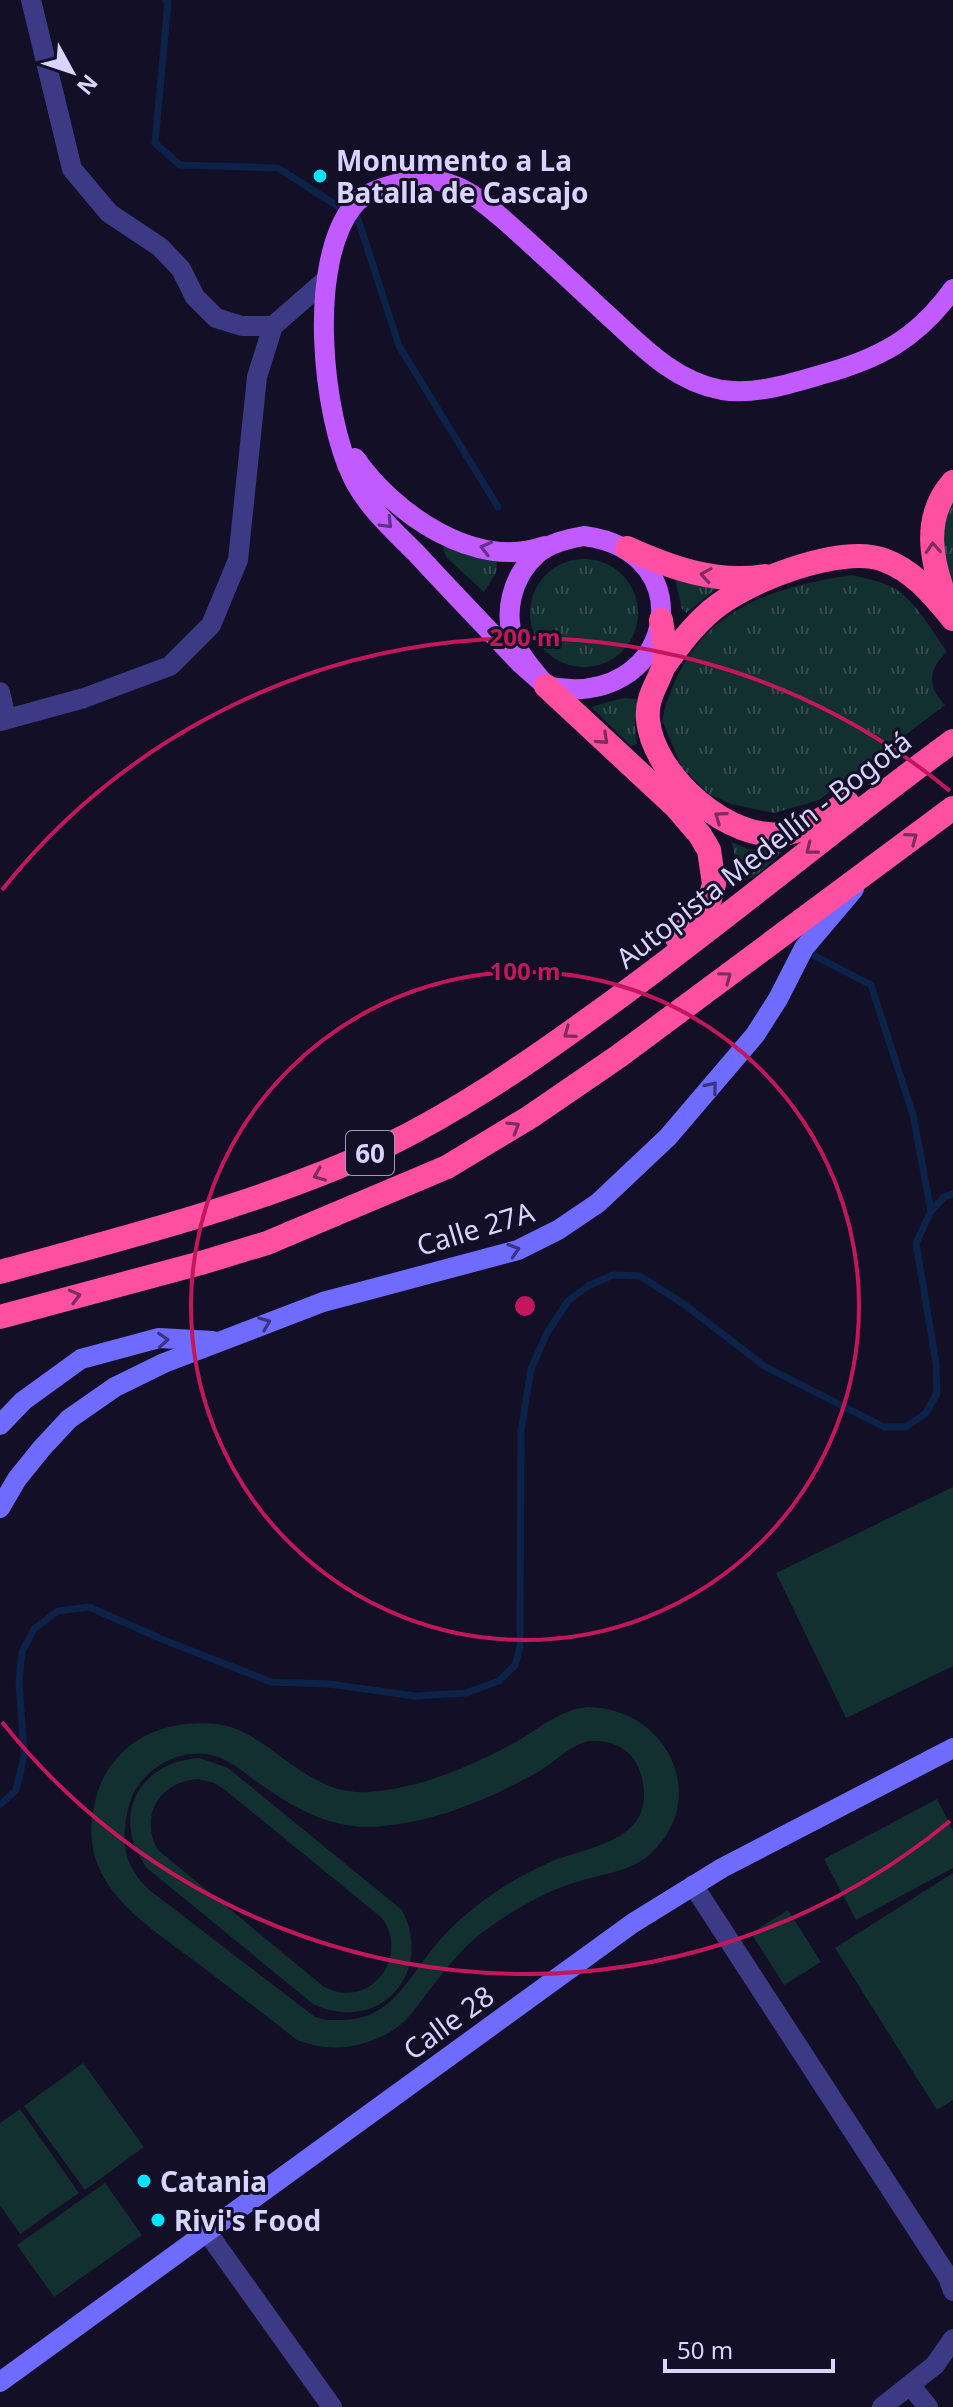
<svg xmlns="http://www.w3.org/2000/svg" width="953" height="2407" font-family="'Noto Sans',sans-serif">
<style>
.grass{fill:url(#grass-tufts)}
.pitch{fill:#12302f;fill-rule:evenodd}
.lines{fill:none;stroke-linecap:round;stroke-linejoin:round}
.stream{stroke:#0c2248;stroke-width:7}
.street{stroke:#3d3a85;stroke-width:20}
.secondary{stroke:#6f6bff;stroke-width:20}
.primary{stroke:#c25bff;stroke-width:20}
.highway{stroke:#ff4fa3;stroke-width:24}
.oneway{stroke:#623188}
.oneway2{stroke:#7d2c5e}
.oneway3{stroke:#38347d}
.ring{fill:none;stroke:#c2185b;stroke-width:4}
.poi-dot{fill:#00e5ff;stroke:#130f26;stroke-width:3}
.labels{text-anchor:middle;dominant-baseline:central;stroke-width:6;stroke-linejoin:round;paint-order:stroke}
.shield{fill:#130f26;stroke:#9e99be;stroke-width:2}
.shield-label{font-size:26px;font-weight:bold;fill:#d9d4ff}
.poi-label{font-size:28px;font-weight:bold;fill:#d9d4ff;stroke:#130f26;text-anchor:start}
.street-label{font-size:28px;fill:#d9d4ff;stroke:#130f26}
.centre{fill:#c2185b;stroke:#130f26;stroke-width:4}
.ring-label{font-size:24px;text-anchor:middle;font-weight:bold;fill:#c2185b;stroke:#130f26;stroke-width:6;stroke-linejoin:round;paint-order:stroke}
</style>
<defs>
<pattern id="grass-tufts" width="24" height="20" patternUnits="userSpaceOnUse" patternTransform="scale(2)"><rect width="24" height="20" fill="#12302f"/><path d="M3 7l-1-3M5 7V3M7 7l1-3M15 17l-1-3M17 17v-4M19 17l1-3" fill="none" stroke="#344d4e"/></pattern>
</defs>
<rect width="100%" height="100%" fill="#130f26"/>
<!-- grass -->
<path class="grass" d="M953,502V591C942,562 937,530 953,502Z
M446,546L497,561L496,573L484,592L447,558L443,549Z
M530 613a54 54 0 1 1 108 0a54 54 0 1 1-108 0Z
M852,575C867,579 887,582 900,592C919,607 933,632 947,652C928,669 927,687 945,705L819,800L774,813L731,804L709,794L682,768L662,720C687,618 756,589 852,575Z
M675,579L715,588L716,589L686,613L682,609Z
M623,698L637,699L635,727L637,744L631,746L591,707Z
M731,842L748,849L782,852C769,863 755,882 737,881C733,869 738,858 731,842Z"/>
<!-- pitch -->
<path class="pitch" d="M953,1487V1666L846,1718L776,1573Z
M586,1707C666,1706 713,1798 649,1855C629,1873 595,1875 570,1884C541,1894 514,1910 490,1927C466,1943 449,1965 431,1988C417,2006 406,2025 385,2035C356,2049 328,2052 297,2040C264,2014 230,1988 196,1962C146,1924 80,1886 93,1813C96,1794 101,1778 113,1763C137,1731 177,1720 216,1724C269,1729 303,1796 368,1792C419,1789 471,1766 516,1742C540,1728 558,1711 586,1707ZM589,1741C607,1741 620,1743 632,1757C640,1767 643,1779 644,1791C647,1845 582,1847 546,1864C521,1875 495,1891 474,1908C459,1920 446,1932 435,1946C408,1978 392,2018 345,2020C334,2020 325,2021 315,2017L148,1889C131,1872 122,1853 125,1829C126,1817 128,1805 133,1794C147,1766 184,1746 215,1756C230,1760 243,1772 256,1781C295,1809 334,1832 384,1826C440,1820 489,1799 538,1772C555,1762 570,1745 589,1741Z
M200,1758L228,1768L402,1910C435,1974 378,2035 313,2004L147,1868C109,1817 139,1761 200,1758ZM199,1779L214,1783L224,1789L382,1918C411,1958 368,2012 323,1986L158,1850C138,1816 161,1780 199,1779Z
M937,1799L953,1831V1868L856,1920L824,1859Z
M953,1873V2100L937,2110L835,1948Z
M788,1910L821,1962L784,1985L751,1933Z
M83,2063L144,2147L85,2190L24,2106Z
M20,2109L79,2193L20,2234L0,2205V2123Z
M105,2183L142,2235L54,2297L17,2245Z"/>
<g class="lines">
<!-- stream -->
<path class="stream" d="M166,0L168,2L155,143L180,165L278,168L358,219L399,346L498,507
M815,956L871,985L913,1115L931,1211
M0,1805L16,1790L24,1756L19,1682L22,1652L34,1629L58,1611L89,1607L164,1640L271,1682L329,1684L415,1696L466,1693L499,1681L515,1665L520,1647L521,1431L531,1369L547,1333L568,1301L588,1286L613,1275L640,1276L684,1304L764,1366L884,1427H906L926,1413L937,1393L936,1363L916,1243L931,1211L944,1197L953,1194"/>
<!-- street -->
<path class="street" d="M31,0L72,169L109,213L160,247L181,269L195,297L216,318L242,326H273
M0,692L6,718
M0,721L84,698L170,666L211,625L238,560L257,377L273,326L327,279
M693,1885L948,2277L953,2291
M207,2232L332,2407
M911,2386L928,2407
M882,2407L935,2365L953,2339"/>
<!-- secondary -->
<path class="secondary" d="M0,1425L23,1401L81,1359L159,1338L213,1341
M0,1508L17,1479L42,1448L69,1419L115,1387L164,1363L323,1302L518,1250L558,1230L598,1203L668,1137L755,1035L778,999L804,948L854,889
M0,2382L633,1923L722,1868L953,1748"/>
<!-- primary -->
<path class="primary" d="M355,458C393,513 475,571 545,546
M584,536C707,552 674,713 546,686C536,673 523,660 516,645C502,614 512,576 537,554C550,543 567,539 584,536Z
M546,686L520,663C486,627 451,591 417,554C394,531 368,508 353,478C322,415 307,264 353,206C368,188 405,180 428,180C458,180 482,201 503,219C536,248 568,278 600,308C637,341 671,381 722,390C755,395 789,384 820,375C879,359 917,339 953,289"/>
<!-- highway -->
<path class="highway" d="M627,548C671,568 716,584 765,576
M949,607C932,566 920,519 953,482
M661,620C663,635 668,654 663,668C656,687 646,698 648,720C653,775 730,845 788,833C811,828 828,815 847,802
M664,666C679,645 692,627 712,610C746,581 841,544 884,560C914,571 933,595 953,619
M546,686L676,807L700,835L709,850L714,884L708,906L677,938
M0,1272C130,1236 261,1204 384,1147C458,1111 527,1064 593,1016C716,928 831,830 953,741
M0,1317L201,1263L267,1243L447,1167L530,1117L619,1056L953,808"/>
</g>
<!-- one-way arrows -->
<defs><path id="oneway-chevron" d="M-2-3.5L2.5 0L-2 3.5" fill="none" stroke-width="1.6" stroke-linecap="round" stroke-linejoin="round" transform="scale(2)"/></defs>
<g class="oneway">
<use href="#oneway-chevron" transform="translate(387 523) rotate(46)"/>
<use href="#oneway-chevron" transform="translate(486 548) rotate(-166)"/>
</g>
<g class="oneway2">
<use href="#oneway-chevron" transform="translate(933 548) rotate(-94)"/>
<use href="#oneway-chevron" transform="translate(706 575) rotate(-171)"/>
<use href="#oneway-chevron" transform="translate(603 739) rotate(43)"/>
<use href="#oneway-chevron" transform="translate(720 817) rotate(-145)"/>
<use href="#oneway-chevron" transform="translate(912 838) rotate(-36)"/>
<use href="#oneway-chevron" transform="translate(811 849) rotate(142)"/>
<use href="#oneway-chevron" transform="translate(726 977) rotate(-37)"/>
<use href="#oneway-chevron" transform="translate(569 1033) rotate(144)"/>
<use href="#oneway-chevron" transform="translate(514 1127) rotate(-31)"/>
<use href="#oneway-chevron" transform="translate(319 1175) rotate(158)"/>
<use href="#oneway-chevron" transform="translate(75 1296) rotate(-15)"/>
</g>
<g class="oneway3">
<use href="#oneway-chevron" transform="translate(712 1087) rotate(-50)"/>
<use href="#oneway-chevron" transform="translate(514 1250) rotate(-18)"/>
<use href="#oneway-chevron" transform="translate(265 1323) rotate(-22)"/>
<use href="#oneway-chevron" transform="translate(163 1340) rotate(-3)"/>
</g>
<!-- distance rings -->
<g class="ring">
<circle cx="525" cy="1306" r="334"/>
<path d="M950 1821A668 668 0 0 1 2 1722M2 890A668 668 0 0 1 950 791"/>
</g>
<!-- markers -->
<g class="poi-dot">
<circle cx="320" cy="176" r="8"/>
<circle cx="144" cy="2181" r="8"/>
<circle cx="158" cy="2220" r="8"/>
</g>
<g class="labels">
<!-- shield labels -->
<rect class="shield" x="346" y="1131" width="48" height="44" rx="6"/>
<g class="shield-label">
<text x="370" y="1153">60</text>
</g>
<!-- poi labels -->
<g class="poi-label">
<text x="336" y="160">Monumento a La<tspan x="336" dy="32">Batalla de Cascajo</tspan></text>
<text x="160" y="2181">Catania</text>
<text x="174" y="2220">Rivi's Food</text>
</g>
<!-- street labels -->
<g class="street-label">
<text transform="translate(763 849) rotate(-38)">Autopista Medellín - Bogotá</text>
<text transform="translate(475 1228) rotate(-17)">Calle 27A</text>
<text transform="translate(448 2022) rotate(-36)">Calle 28</text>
</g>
</g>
<circle cx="525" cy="1306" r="12" class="centre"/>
<g class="ring-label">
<text x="525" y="646">200 m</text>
<text x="525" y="980">100 m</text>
</g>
<!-- north arrow -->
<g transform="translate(72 72) rotate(130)" stroke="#130f26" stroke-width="6" paint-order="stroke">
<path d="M0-6L14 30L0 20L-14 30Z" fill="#d9d4ff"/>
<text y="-12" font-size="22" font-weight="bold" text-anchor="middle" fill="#d9d4ff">N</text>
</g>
<!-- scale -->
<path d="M665 2359v12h168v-12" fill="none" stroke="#d9d4ff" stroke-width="4"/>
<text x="677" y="2359" font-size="24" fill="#d9d4ff" stroke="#130f26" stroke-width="6" paint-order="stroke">50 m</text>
</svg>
